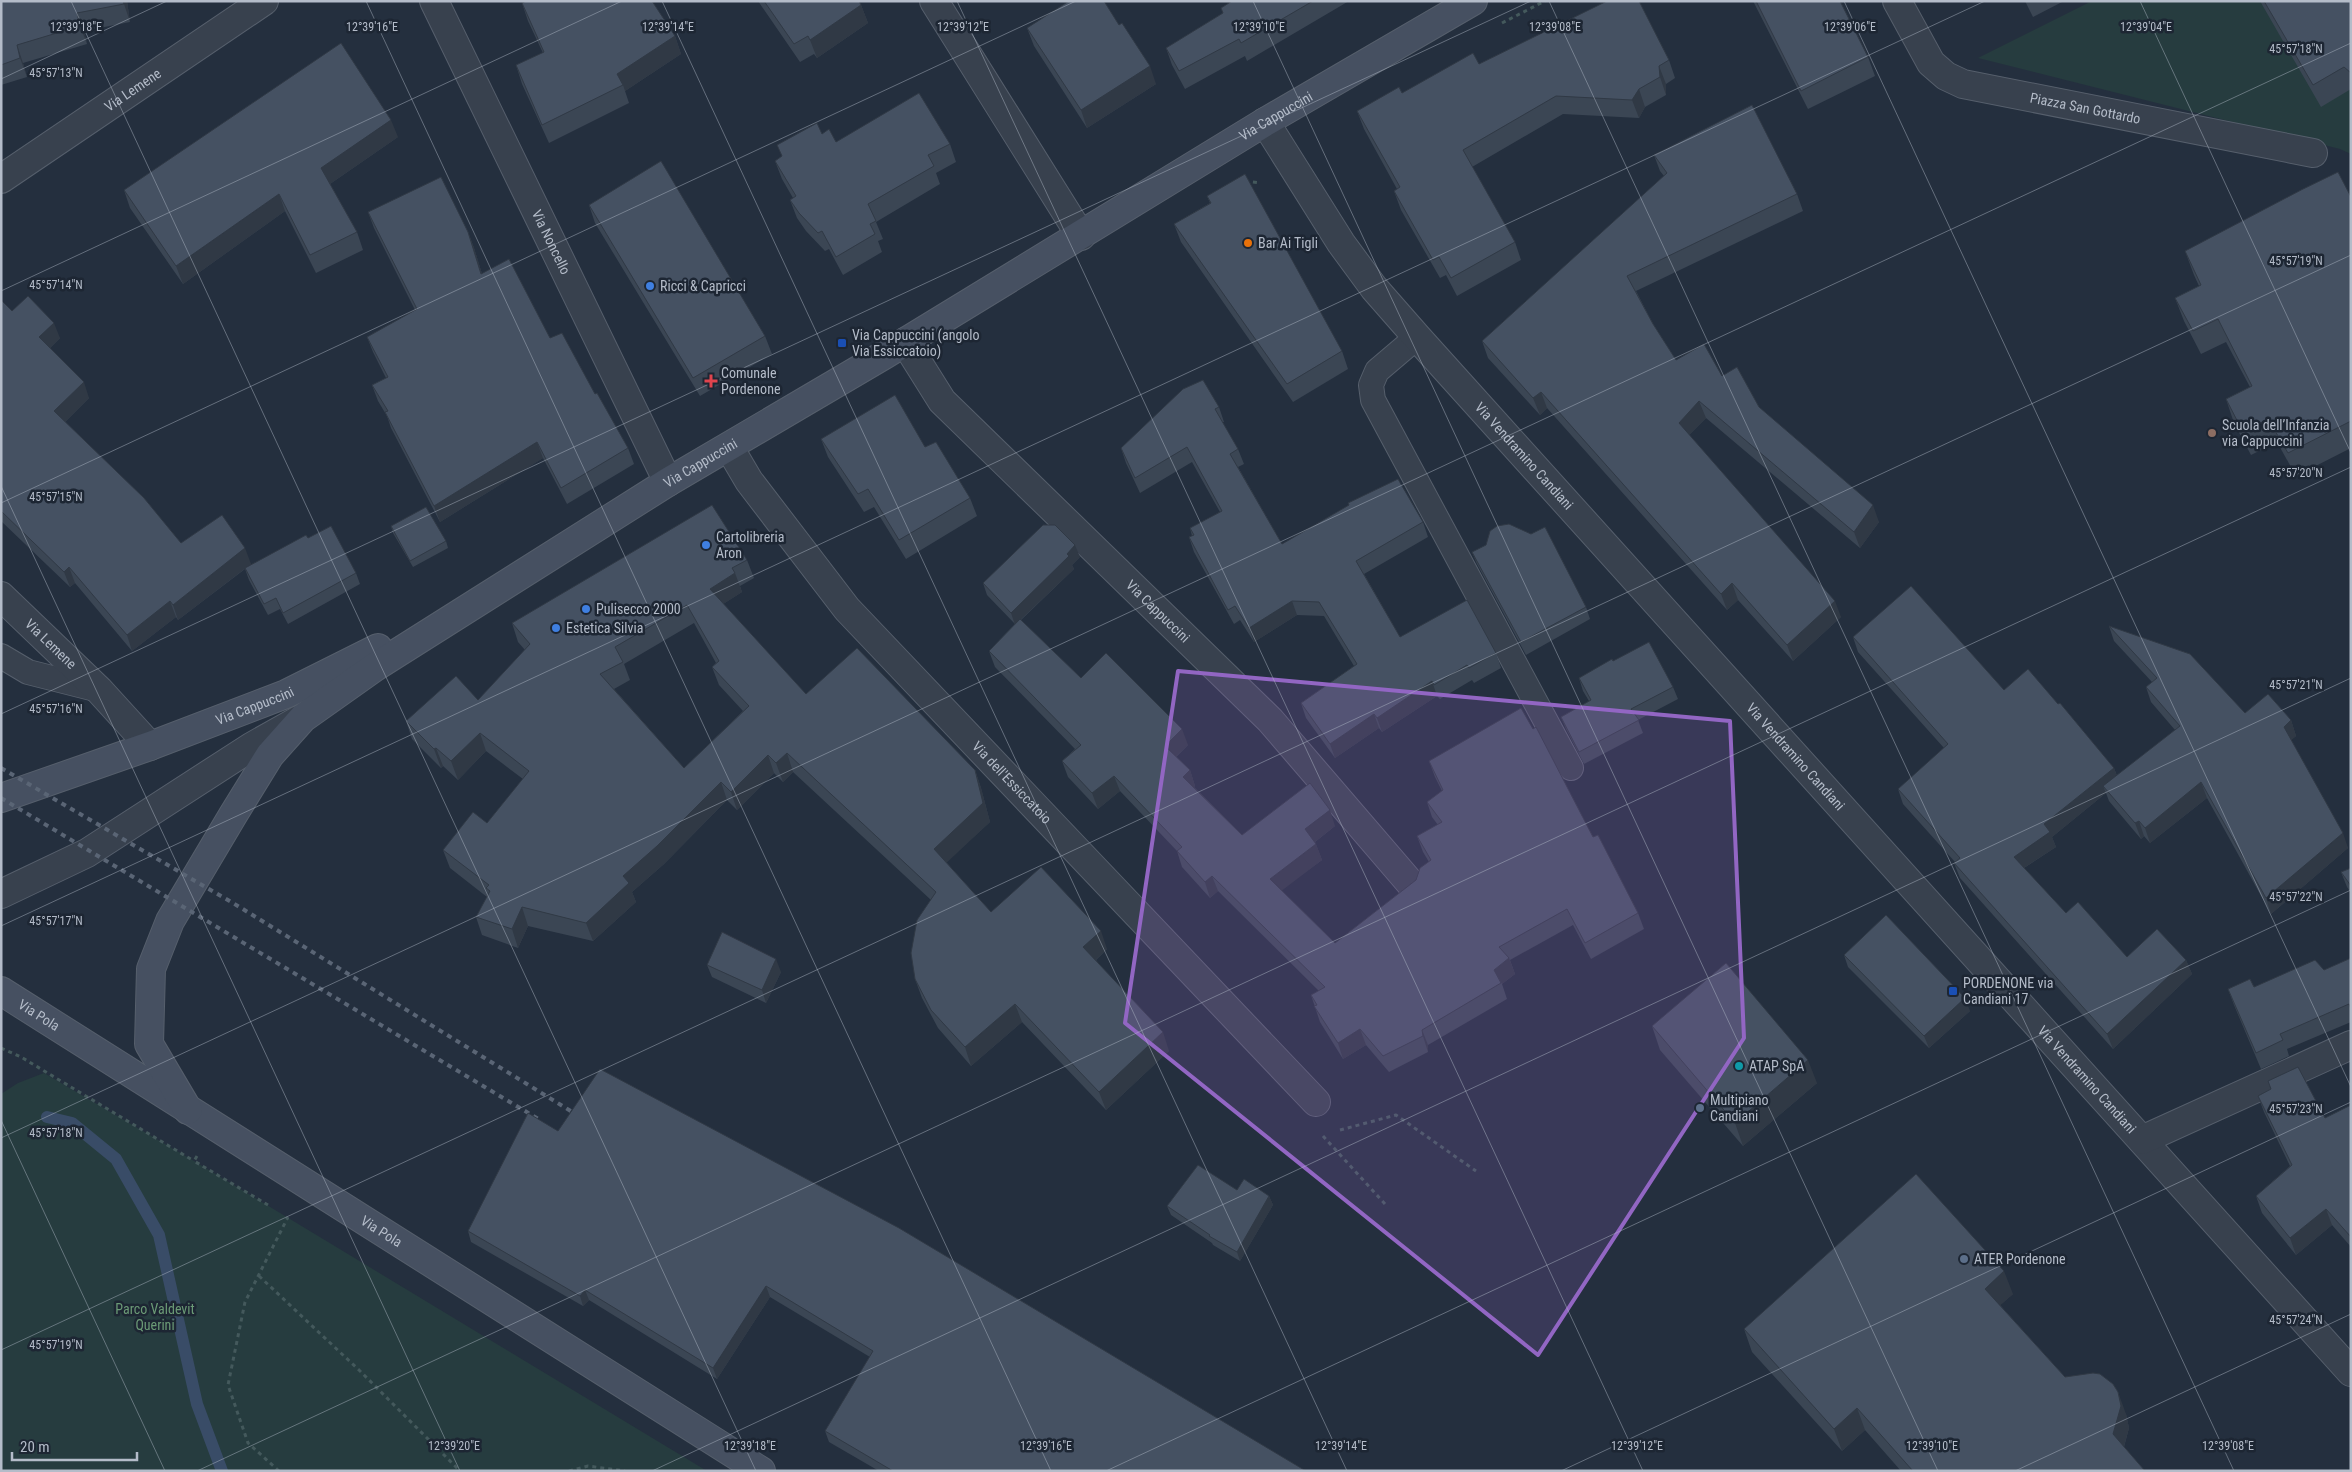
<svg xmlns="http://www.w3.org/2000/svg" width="2352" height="1472" font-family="'Roboto Condensed',sans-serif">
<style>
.green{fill:#263c3f}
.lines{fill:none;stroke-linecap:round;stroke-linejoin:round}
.stream{stroke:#394c67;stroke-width:12}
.lane-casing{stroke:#565f6c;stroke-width:26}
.street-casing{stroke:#565f6c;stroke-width:30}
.secondary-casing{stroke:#565f6c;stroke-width:30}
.path{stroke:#44595c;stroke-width:3;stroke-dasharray:4 4;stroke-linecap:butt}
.lane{stroke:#38414e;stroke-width:24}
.street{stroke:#38414e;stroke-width:28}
.secondary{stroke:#465061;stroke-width:28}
.rail{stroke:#5a6575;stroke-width:4;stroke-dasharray:5 5;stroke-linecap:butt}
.wall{fill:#3b4654;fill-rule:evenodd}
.shaded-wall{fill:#303945}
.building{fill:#455162;stroke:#303945;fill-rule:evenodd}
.marked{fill:#9266c3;fill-opacity:0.2;stroke:#9266c3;stroke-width:4;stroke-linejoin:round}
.ticks{fill:none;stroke:#b4bcc9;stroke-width:1;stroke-opacity:0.45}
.food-dot{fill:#e8710a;stroke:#1d2633;stroke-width:2}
.shop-dot{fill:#3f7fe0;stroke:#1d2633;stroke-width:2}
.transit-dot{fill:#1a4fb4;stroke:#1d2633;stroke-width:2}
.health-dot{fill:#e0444e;stroke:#1d2633;stroke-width:2}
.education-dot{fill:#8d6e63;stroke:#1d2633;stroke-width:2}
.culture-dot{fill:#0f9aa8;stroke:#1d2633;stroke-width:2}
.service-dot{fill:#5c6f8a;stroke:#1d2633;stroke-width:2}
.labels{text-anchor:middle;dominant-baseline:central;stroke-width:5;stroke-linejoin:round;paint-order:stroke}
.street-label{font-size:14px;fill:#b4bcc9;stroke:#1d2633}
.poi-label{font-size:14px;fill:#b4bcc9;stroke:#1d2633;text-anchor:start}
.park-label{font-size:14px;fill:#6b9a76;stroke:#1d2633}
.ticks-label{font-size:12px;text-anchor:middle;fill:#b4bcc9;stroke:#1d2633;stroke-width:5;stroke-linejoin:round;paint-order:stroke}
</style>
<rect width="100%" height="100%" fill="#242f3e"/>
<!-- green -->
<path class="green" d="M2092,1H2351V154L2340,149L1978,58Z
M44,1073L194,1161L707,1471H1V1094L18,1083Z"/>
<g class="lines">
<!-- stream -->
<path class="stream" d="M47,1117L72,1123L116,1159L159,1235L197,1404L222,1471"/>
<!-- lane casing -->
<g class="lane-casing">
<path id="lane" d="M1417,337L1377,371L1371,385L1373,400L1571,768
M1,656L28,672L99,690"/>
</g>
<!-- street casing -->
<g class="street-casing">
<g id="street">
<path id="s1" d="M434,1L668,482"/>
<path d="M934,1L1081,236"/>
<path id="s2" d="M1897,1L1931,63L1946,76L1963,84L2313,153"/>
<path id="s3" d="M1265,122L1341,243L1374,288L1417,337L2351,1372"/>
<path id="s4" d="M1,179L264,1"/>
<path id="s5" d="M905,342L942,401L1270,720L1411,884"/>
<path id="s6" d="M729,447L749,481L847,609L1316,1102"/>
<path id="s7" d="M1,596L99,690L150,746"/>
<path d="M1,894L87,853L251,747L299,720"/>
<path d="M2142,1140L2351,1045"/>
</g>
</g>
<!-- secondary casing -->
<g class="secondary-casing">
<g id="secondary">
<path id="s8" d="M1,798L150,746L286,694L378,648"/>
<path id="s9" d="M1,991L761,1471"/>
<path id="s10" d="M188,1110L149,1044L151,969L170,921L233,815L270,755L303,718L375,667L668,482L884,355L1265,122L1473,1"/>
</g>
</g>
<!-- path -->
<path class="path" d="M1502,23L1545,1
M1245,181L1260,183
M1,1048L21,1057L194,1161
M1340,1130L1396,1115L1476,1171
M1323,1136L1385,1204
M197,1156L194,1161L268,1205
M259,1276L360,1371L460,1471
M279,1471L248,1443L228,1385L245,1302L288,1217
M569,1471L588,1466L625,1471"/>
<!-- lane -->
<use href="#lane" class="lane"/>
<!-- street -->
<use href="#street" class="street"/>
<!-- secondary -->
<use href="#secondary" class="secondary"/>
<!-- rail -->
<path class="rail" d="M1,768L233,903L582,1118
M1,798L540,1120"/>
</g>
<!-- wall -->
<path class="wall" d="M1,1H127L130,22L84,31L87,44L23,63L27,77L1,85Z
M758,1H859L861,5L868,23L817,58L814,54L800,62Z
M1232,1H1349L1247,61L1245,56L1185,89L1172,65L1166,48L1223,13L1221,8Z
M1753,1H1840L1868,57L1875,76L1808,109Z
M2025,1H2064L2033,17Z
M2260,1H2351V89L2321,107Z
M522,3L675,36L681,54L625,91L629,103L549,143L522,84L516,65L543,53L528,21Z
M1027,28L1156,84L1087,128L1034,46Z
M1669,60L1675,78L1666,84V95L1645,107L1639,118L1563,114L1472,167L1515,242L1521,260L1457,296L1446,275L1440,278L1401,210L1394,191L1397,189L1364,129L1357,111L1402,93Z
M398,137L330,184L357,232L363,250L316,273L285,211L183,284L130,208L124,190Z
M836,142L950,144L956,162L936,173L940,184L876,222L883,239L878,241L882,252L843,275L829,249L825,251L806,231L797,218L790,200L793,198L782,179L775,161Z
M1654,155L1797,194L1803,211L1636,291L1653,324L1676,360L1722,376L1759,407L1879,522L1860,548L1706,418L1689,435L1841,617L1793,661L1738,600L1727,610L1547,408L1540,415L1488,358L1482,341L1664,176L1660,171Z
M1207,196L1342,351L1348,369L1293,402L1181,242L1174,224L1210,203Z
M2351,197V448L2296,476L2277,442L2251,455L2234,423L2226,399L2250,387L2226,342L2201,354L2184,321L2175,298L2199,286L2194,275L2185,251Z
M589,205L765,336L772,354L700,396L595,223Z
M368,212L468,232L474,248L482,274L550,338L595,394L628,448L634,464L567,504L543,458L440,522L391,428L387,416L378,401L372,385L386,378L373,352L367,337L415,310L374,228Z
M1,300L12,311L60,338L50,348L89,398L65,422L181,543L251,564L246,568L308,538L356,573L360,584L288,624L280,609L268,615L249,580L245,569L178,620L176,617L132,651L75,583L70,587L1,521Z
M1219,407L1224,422H1222L1238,449L1244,464L1238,467L1282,544L1423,522L1428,537L1364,574L1400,637L1496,653L1501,668L1474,683L1472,680L1440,699L1437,696L1382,732L1379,728L1335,758L1306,718L1301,703L1354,666L1324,616L1297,615L1254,642L1240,620L1234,624L1194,552L1189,537L1192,536L1190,528L1220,512L1192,462L1140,493L1126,463L1121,448Z
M821,439L970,498L977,516L906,559L874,507L864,512L828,457Z
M391,526L446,541L448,548L413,567L393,533Z
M1472,552L1586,607L1590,619L1526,655L1477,564Z
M1080,557L1072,565L1074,569L1021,620L1081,678L1188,745L1176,757L1190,770L1195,786L1194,787L1242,835L1335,826L1315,842L1322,860L1281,890L1335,943L1416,880L1429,862L1423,852L1417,836L1438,825L1432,817L1427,802L1442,791L1435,777L1429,761L1593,837L1638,913L1644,929L1591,959L1573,925L1510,960L1515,974L1502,984L1507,999L1428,1045V1052L1389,1072L1366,1045L1343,1059L1320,1022L1311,995L1319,991L1218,891L1210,898L1182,867L1177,851L1120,791L1098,809L1068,777L1062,761L1075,749L995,667L989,651L1015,624L987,595L983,583Z
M747,560L754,578L740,586L742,592L723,604L806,694L975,770L981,788L990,822L946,862L991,912L1107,949L1096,960L1169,1051L1106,1110L1022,1022L971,1066L938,1028L922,998L915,979L931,900L793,772L783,782L774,773L737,810L727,800L664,864L632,892L636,902L593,941L528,926L518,948L482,935L476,917L487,897L450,868L443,850L487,823L523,779L486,751L458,780L443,766L441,768L412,739L406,721L478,700L525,650L518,642L512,623ZM694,623L716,663L712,667L719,685L743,711L684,768L614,689L630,680L624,664Z
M2109,626L2245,713L2291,720L2296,736L2291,740L2348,848L2271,914L2207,798L2150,843L2144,836L2141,839L2109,801L2106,793L2052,837L2056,847L2024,868L2066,913L2127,957L2186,960L2192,974L2113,1049L1960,878L1954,863L1955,862L1903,804L1898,789L1944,748L1858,652L1853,637L2004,690L2114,768L2117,776L2175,730L2151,702L2146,687L2152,682L2114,641Z
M1613,661L1673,687L1678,699L1638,720L1643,733L1584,764L1566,729L1561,717L1589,701L1583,691L1579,678Z
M2351,868V893L2347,887L2341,872Z
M1844,955L1970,1011L1929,1048L1848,967Z
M2351,958V1022L2287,1049L2289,1056L2261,1069L2234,1005L2228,989L2254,987L2324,970Z
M707,965L781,972L766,1003L712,977Z
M1652,1026L1817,1083L1743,1146L1660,1050Z
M2268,1081L2325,1118L2351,1105V1247L2332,1225L2296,1255L2262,1213L2256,1196L2290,1166L2264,1112L2258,1096L2271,1089Z
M558,1131L1306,1471H879L829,1442L825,1431L870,1357L770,1297L717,1379L589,1300L583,1306L471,1242L468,1231Z
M1237,1190L1269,1196L1273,1205L1240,1261L1213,1245L1212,1243L1171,1215L1167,1206Z
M2013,1294L2000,1305L2065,1377L2126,1414L2129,1428L2124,1447L2145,1471H1901L1865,1430L1842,1451L1752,1352L1744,1329Z"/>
<!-- shaded-wall -->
<path class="shaded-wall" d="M123,1H127L130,22Z
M861,5L868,23L817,58L810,40Z
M77,13L84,31L87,44L80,26Z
M675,36L681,54L625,91L623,85L617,74Z
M17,45L23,63L27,77L20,58Z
M1150,66L1156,84L1087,128L1081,110Z
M1659,66L1666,84V95L1660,77Z
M1639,89L1645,107L1639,118L1632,100Z
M391,120L398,137L327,186L321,168Z
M279,194L285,211L183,284L176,266Z
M468,232L474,248L487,290L481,274Z
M54,323L60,338L45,353L39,337Z
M84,382L89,398L60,427L54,411Z
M1541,392L1547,408L1540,415L1533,398Z
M1699,401L1706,418L1685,439L1679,423Z
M537,442L543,458L440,522L434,506Z
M1873,505L1879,522L1860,548L1854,532Z
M1075,545L1080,557L1072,565L1074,569L1015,625L1011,613Z
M245,548L251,564L178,620L173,605Z
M69,567L75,583L70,587L64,572Z
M735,573L742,592L717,608L710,589Z
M1732,583L1738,600L1727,610L1721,594Z
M170,601L176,617L132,651L127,635Z
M1292,601L1297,615L1254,642L1249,628Z
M1835,601L1841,617L1793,661L1787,645Z
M1432,681L1437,696L1382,732L1377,718Z
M1374,714L1379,728L1335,758L1330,744Z
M2291,720L2296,736L2289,742L2284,727Z
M1182,729L1188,745L1171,761L1165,746Z
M480,733L486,751L458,780L451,761Z
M436,748L443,766L441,768L434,749Z
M787,753L793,772L783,782L776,763Z
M768,755L774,773L737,810L731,792Z
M2114,768L2119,782L2103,786L2106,793L2052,837L2056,847L2019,871L2014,857L2044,824Z
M975,770L981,788L990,822L941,868L934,849Z
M1190,770L1195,786L1189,793L1183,777Z
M1114,776L1120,791L1098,809L1092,793Z
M721,782L727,800L664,864L632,892L636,902L593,941L586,923L623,876Z
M2201,782L2207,798L2150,843L2145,828Z
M1330,810L1335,826L1311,845L1305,829Z
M2139,821L2144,836L2141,839L2135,823Z
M2343,833L2348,848L2271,914L2266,898Z
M1316,844L1322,860L1276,895L1270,879Z
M1212,876L1218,891L1210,898L1205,882Z
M522,907L528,926L518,948L512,929Z
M1101,931L1107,949L1090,965L1083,947Z
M1509,958L1515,974L1502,984L1494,970Z
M776,959L781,972L766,1003L762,990Z
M2186,960L2192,974L2113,1049L2107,1034Z
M1965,998L1970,1011L1929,1048L1924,1036Z
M1015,1004L1022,1022L971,1066L965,1047Z
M1360,1029L1366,1045L1343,1059L1338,1043Z
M1422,1030L1428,1045V1052L1423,1036Z
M1163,1032L1169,1051L1106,1110L1099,1092Z
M1808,1060L1817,1083L1743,1146L1735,1123Z
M1269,1196L1273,1205L1240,1261L1237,1252Z
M2326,1209L2332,1225L2296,1255L2290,1238Z
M2004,1271L2013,1294L1994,1311L1985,1289Z
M766,1286L770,1297L717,1379L713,1368Z
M585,1290L589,1300L583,1306L580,1296Z
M2118,1392L2126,1414L2129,1428L2121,1457L2113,1434Z
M1857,1408L1865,1430L1842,1451L1834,1429Z"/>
<!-- building -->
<path class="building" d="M1,1H123L124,4L77,13L80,26L17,45L20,58L1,65Z
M526,1H652L675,36L617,74L623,85L542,125L516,65L544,52L522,3Z
M764,1H859L861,5L810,40L808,36L794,44Z
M1069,1H1104L1119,25L1122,23L1150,66L1081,110L1027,28Z
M1232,1H1313L1241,43L1239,39L1179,71L1166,48L1223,13L1221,8Z
M1607,1H1639L1669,60L1659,66L1660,77L1639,89L1632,100L1556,96L1463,150L1515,242L1451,278L1439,257L1433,260L1394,191L1400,187L1357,111L1399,87L1402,93L1473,53L1479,64Z
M1756,1H1840L1868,57L1801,91Z
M2264,1H2351V73L2344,67L2313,85Z
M341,43L391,120L321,168L357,232L310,255L279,194L176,266L124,190Z
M919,93L950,144L928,155L934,166L868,204L876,221L870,224L875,234L836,257L822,231L818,233L799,213L790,200L796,196L775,161L782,156L777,145L817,123L822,134L829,129L836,142Z
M1752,105L1797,194L1627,276L1653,324L1676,360L1704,344L1722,376L1737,367L1759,407L1873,505L1854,532L1699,401L1679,423L1835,601L1787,645L1732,583L1721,594L1541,392L1533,398L1482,341L1667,173L1654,155Z
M661,161L765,336L693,378L589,205Z
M2338,172L2351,197V421L2288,453L2268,419L2243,432L2226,399L2252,386L2218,319L2193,331L2175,298L2201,285L2185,251L2301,190Z
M1245,174L1342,351L1287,384L1174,224L1211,203L1207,196Z
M441,177L468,232L481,274L509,259L550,338L562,333L595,394L597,393L628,448L561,488L537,442L434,506L385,412L388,411L372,385L388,377L367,337L417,309L368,212Z
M28,296L54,323L39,337L84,382L54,411L144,498L181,543L222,515L245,548L173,605L170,601L127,635L69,567L64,572L1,511V300L12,311Z
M1203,380L1219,407L1215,409L1238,449L1230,454L1282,544L1349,505L1348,503L1398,479L1423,522L1356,561L1400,637L1467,600L1496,653L1469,668L1467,665L1434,685L1432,681L1377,718L1374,714L1330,744L1301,703L1357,664L1319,602L1292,601L1249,628L1235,606L1228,610L1189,537L1194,535L1190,528L1222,511L1187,447L1135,478L1121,448L1183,389Z
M895,395L925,447L936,442L970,498L899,540L868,489L858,494L821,439Z
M712,505L747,560L732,568L735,573L710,589L806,694L857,648L975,770L983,803L934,849L991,912L1041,867L1101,931L1083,947L1163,1032L1099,1092L1015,1004L965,1047L931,1010L915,979L911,953L917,920L936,892L787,753L776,763L768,755L731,792L721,782L657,846L623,876L629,883L586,923L522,907L512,929L476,917L490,891L486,888L489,885L443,850L473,812L487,823L529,771L480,733L451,761L436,748L434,749L406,721L456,676L478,700L530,644L512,623ZM687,605L719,661L712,667L749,706L684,768L600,674L623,662L615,647Z
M426,507L446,541L410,561L391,526Z
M1509,524L1531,534L1545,527L1586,607L1521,642L1472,552L1486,545L1490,531L1497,526Z
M1043,525H1055L1075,545L1067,554L1069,556L1011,613L983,583Z
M331,526L356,573L283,613L276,598L264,604L245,568L306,535L308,538Z
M1911,586L2004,690L2028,669L2058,704L2060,703L2114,768L2044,824L2050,832L2014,857L2066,913L2078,902L2127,957L2157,929L2186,960L2107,1034L1954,863L1960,858L1898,789L1948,744L1853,637Z
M1020,619L1081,678L1106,653L1182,729L1165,746L1190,770L1183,777L1242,835L1310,783L1330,810L1305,829L1316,844L1270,879L1335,943L1416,880L1420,868L1431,860L1417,836L1442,822L1427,802L1443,790L1429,761L1521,708L1533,729L1536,727L1593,837L1598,835L1638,913L1585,943L1567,909L1499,947L1509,958L1494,970L1501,983L1422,1030L1423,1036L1383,1056L1360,1029L1338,1043L1314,1006L1317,1005L1311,995L1325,987L1212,876L1205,882L1177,851L1182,847L1114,776L1092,793L1062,761L1081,745L989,651Z
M2109,626L2190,654L2245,713L2268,694L2291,720L2284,727L2343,833L2266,898L2201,782L2145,828L2139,821L2135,823L2103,786L2180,726L2146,687L2157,678Z
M1649,642L1673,687L1631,709L1639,720L1579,752L1561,717L1591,700L1579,678L1612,659L1613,661Z
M2351,868V886L2341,872Z
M1886,915L1965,998L1924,1036L1844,955Z
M722,932L776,959L762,990L707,965Z
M2351,958V1009L2349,1004L2280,1034L2283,1040L2256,1053L2228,989L2250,979L2254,987L2315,960L2324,970Z
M1726,963L1808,1060L1735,1123L1652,1026Z
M2298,1067L2325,1118L2351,1105V1237L2326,1209L2290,1238L2256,1196L2292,1165L2258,1096L2271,1089L2268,1081Z
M600,1069L899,1228L1306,1471H893L825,1431L873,1351L766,1286L713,1368L585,1290L580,1296L468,1231L528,1113L558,1131Z
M1198,1165L1237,1190L1244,1179L1269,1196L1237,1252L1209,1236L1210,1235L1167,1206Z
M1916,1174L2004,1271L1985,1289L2065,1377L2093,1373L2100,1374L2113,1384L2118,1392L2121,1406L2113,1434L2145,1471H1913L1857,1408L1834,1429L1744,1329Z"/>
<!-- marked area -->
<path class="marked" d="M1178,671L1730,721L1744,1038L1538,1355L1125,1023Z"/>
<!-- ticks -->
<path class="ticks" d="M71,1L756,1471M366,1L1051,1471M662,1L1347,1471M957,1L1643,1471M1253,1L1938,1471M1549,1L2234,1471M1844,1L2351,1087M2140,1L2351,453M1,79L167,1M1,291L622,1M1,486L460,1471M1,503L1076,1M1,714L1531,1M1,926L1985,1M1,1120L165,1471M1,1138L2351,43M1,1350L2351,255M197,1471L2351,467M652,1471L2351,678M1106,1471L2351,890M1561,1471L2351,1102M2015,1471L2351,1314"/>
<!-- markers -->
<circle class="food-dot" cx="1248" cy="243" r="5"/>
<g class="shop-dot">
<circle cx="650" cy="286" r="5"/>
<circle cx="706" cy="545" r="5"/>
<circle cx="586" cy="609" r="5"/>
<circle cx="556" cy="628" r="5"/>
</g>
<g class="transit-dot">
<rect x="837" y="338" width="10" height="10" rx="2.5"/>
<rect x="1948" y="986" width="10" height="10" rx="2.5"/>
</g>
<path class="health-dot" d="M708.5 373.5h5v5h5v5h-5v5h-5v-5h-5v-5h5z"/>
<circle class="education-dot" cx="2212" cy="433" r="5"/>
<circle class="culture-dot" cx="1739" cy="1066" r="5"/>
<g class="service-dot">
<circle cx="1700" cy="1108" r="5"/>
<circle cx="1964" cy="1259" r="5"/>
</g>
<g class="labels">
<!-- street labels -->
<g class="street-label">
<text stroke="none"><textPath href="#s4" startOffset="159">Via Lemene</textPath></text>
<text stroke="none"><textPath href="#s2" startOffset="234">Piazza San Gottardo</textPath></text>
<text stroke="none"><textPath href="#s10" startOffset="1591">Via Cappuccini</textPath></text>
<text stroke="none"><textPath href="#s1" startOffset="268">Via Noncello</textPath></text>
<text stroke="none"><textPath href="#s3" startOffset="424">Via Vendramino Candiani</textPath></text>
<text stroke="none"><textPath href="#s10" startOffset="919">Via Cappuccini</textPath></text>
<text stroke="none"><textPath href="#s5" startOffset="371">Via Cappuccini</textPath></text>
<text stroke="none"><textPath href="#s7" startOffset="69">Via Lemene</textPath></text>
<text stroke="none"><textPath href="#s8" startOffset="270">Via Cappuccini</textPath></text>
<text stroke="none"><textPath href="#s3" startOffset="829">Via Vendramino Candiani</textPath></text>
<text stroke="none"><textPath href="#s6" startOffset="440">Via dell'Essiccatoio</textPath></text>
<text stroke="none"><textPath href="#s9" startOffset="45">Via Pola</textPath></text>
<text stroke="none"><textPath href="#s3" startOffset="1264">Via Vendramino Candiani</textPath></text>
<text stroke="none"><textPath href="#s9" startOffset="450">Via Pola</textPath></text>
</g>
<!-- poi labels -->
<g class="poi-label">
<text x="1258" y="243">Bar Ai Tigli</text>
<text x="660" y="286">Ricci &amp; Capricci</text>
<text x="852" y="335">Via Cappuccini (angolo<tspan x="852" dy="16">Via Essiccatoio)</tspan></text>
<text x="721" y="373">Comunale<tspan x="721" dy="16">Pordenone</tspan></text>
<text x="2222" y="425">Scuola dell’Infanzia<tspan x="2222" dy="16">via Cappuccini</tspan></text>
<text x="716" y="537">Cartolibreria<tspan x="716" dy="16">Aron</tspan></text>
<text x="596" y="609">Pulisecco 2000</text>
<text x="566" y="628">Estetica Silvia</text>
<text x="1963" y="983">PORDENONE via<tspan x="1963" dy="16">Candiani 17</tspan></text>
<text x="1749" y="1066">ATAP SpA</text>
<text x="1710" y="1100">Multipiano<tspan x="1710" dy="16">Candiani</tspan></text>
<text x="1974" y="1259">ATER Pordenone</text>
</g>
<!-- park labels -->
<g class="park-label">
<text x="155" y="1309">Parco Valdevit<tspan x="155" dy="16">Querini</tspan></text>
</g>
</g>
<g class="ticks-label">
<text x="76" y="31">12°39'18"E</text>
<text x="372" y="31">12°39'16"E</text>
<text x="668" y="31">12°39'14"E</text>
<text x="963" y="31">12°39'12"E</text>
<text x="1259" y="31">12°39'10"E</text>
<text x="1555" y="31">12°39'08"E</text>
<text x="1850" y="31">12°39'06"E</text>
<text x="2146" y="31">12°39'04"E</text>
<text x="2296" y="53">45°57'18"N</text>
<text x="56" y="77">45°57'13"N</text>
<text x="2296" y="265">45°57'19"N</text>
<text x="56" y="289">45°57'14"N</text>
<text x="2296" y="477">45°57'20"N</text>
<text x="56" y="501">45°57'15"N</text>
<text x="2296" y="689">45°57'21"N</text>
<text x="56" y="713">45°57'16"N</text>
<text x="2296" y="901">45°57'22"N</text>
<text x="56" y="925">45°57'17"N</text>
<text x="2296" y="1113">45°57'23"N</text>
<text x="56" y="1137">45°57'18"N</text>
<text x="2296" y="1324">45°57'24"N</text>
<text x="56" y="1349">45°57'19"N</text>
<text x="454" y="1450">12°39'20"E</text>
<text x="750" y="1450">12°39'18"E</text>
<text x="1046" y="1450">12°39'16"E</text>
<text x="1341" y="1450">12°39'14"E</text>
<text x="1637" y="1450">12°39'12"E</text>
<text x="1932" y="1450">12°39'10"E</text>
<text x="2228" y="1450">12°39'08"E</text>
</g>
<!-- border -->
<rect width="2352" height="1472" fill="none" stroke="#b4bcc9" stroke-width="5"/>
<!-- scale -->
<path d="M12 1452v8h125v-8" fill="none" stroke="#b4bcc9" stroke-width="2.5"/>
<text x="20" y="1452" font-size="15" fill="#b4bcc9" stroke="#1d2633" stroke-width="4" paint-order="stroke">20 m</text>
</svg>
